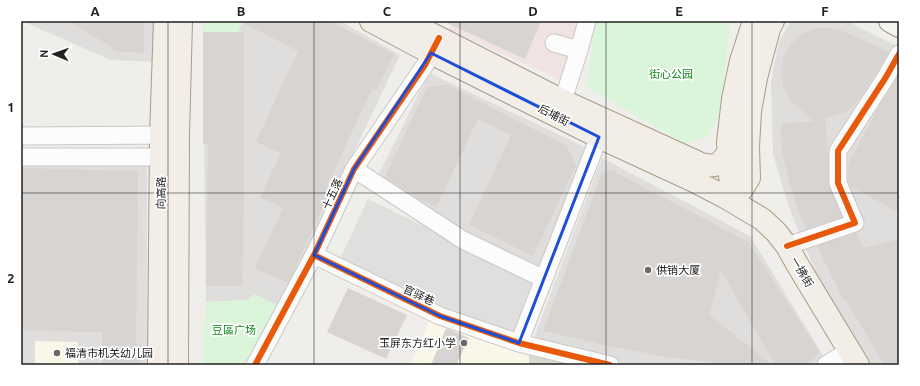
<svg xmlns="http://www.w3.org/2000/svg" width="920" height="386" font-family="Ubuntu,'Noto Sans SC',sans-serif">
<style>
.residential{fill:#dfdedc}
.commercial{fill:#f1e3e1}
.education{fill:#f8f7e8}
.construction{fill:#d9d9cd}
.park{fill:#daf5da}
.parking{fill:#e0dfde}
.building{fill:#d7d4d2}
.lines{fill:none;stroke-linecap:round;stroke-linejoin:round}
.street-casing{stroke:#c9c8c7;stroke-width:19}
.secondary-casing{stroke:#999a82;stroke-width:24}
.primary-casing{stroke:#a79c86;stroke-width:24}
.street{stroke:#fdfcfc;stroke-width:17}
.secondary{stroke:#f4f4ed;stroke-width:22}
.primary{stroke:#f3ede7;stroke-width:22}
.cycleway-casing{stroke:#fff;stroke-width:8}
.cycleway{stroke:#e8590c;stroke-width:6}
.marked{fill:none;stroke:#1d4ed8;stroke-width:3;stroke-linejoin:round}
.grid{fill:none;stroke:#222;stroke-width:1;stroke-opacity:0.55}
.poi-dot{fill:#6a6968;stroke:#fff;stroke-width:1.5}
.labels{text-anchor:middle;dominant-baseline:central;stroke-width:3.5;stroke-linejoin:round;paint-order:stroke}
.park-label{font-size:11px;fill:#0c8416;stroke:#fff}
.street-label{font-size:11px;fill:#222;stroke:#fff}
.poi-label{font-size:11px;fill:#222;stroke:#fff;text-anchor:start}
.neatline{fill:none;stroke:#222;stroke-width:1.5}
.grid-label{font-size:13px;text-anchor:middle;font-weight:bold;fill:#222}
</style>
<rect width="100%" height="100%" fill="#f0eeeb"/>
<!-- residential -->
<path class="residential" d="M22,21H154L155,62L111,60Z
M244,21H340L400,55L280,307L248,300L206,302L203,32H238Z
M791,21H847L899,47V365H871L818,278L789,208L773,154L771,82L779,41Z
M429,73L589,149L540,271L372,188Z
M602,158L750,236L829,365H586L529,351Z
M147,164V365H21V166Z"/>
<!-- commercial -->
<path class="commercial" d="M453,21H593L576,87L449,30Z"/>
<!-- education -->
<path class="education" d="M431,318L529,351V365H410Z
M35,341L78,342V365H35Z"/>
<!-- construction -->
<path class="construction" d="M529,351L586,365H529Z"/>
<!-- park -->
<path class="park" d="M202,21H244L238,32H203Z
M595,21H730L722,101L717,118L708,136L685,144L587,87Z
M255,294L280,307L248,365H203L206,302L248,300Z"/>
<!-- parking -->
<path class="parking" d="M368,199L537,281L515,337L432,306L337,265Z"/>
<!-- building -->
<path class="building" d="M69,21H144V53L113,51V48Z
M239,21H329L394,54L376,90L372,88L325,191L329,194L288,283L255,268L283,208L260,197L281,153L256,142L298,51Z
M443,21H541L525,59Z
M828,28L843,31L889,52L877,72L856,104L844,113L825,118L828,154V183L842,217L806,229L797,207L789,181L782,152L781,124L814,121L790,100L783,86L781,72L783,58L790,45L801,35L814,29Z
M203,32H244V192L242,286H206L208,144H203Z
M899,74V213L850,186L848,181V164L881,103Z
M447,85L567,146L576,166L533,256L469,225L511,135L478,119L436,207L416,197L385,177L427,87Z
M21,168L138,171L136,344H141V365H102V332H101L21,330Z
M611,170L750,243V245L819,351L816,357L804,365H775L721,271L709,315L772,365H710L711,362L657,356V355L597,344L598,343L543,331L602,173Z
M857,233L864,248L899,239V365H884L846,300L844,301L817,246Z
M348,288L407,315L386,359L327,332Z
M446,328L469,338L456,365H431Z"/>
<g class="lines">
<!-- street casing -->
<g class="street-casing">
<path id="street" d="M554,43L579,50L587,21
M561,100L566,91L579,50
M21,136L172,135
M21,157H173
M354,169L463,240L544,279
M787,246L855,223L838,183V151L886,77L899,54
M314,255L440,316L519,343L610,365
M519,343L599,137
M255,365L314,255L354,169L425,65L437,42
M826,365L850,350"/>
</g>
<!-- secondary casing -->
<g class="secondary-casing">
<path id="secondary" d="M890,21L899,26"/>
</g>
<!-- primary casing -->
<g class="primary-casing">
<path id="primary" d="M371,21L431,53L599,137L692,180L725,197L762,219L776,232L787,246L797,264L858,365
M406,21L561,100L701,164C717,167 718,166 728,153
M716,192L730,194L742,189L749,178L748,147L750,111L756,78L769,29L773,21
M739,205L732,187L730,176L728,142L733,99L741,61L754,21
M159,365L161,135L165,21
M177,365L178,135L181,21"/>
</g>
<!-- street -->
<use href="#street" class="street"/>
<!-- secondary -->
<use href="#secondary" class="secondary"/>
<!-- primary -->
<use href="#primary" class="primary"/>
<!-- cycleway casing -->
<g class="cycleway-casing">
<path id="cycleway" d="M787,246L855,223L838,183V151L886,77L899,54
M314,255L440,316L519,343L610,365
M255,365L314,255L354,169L425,65L439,38"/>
</g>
<!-- cycleway -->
<use href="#cycleway" class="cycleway"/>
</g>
<!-- marked area -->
<path class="marked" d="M431,53L599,137L519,343L440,316L314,255L354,169Z"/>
<!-- grid -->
<path class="grid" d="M168,21V365M314,21V365M460,21V365M606,21V365M752,21V365M21,193H899"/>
<!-- markers -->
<g class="poi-dot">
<circle cx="648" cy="270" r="4"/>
<circle cx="464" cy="343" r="4"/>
<circle cx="57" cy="353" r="4"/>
</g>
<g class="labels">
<!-- park labels -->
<g class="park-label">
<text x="671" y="74">街心公园</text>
<text x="234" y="330">豆區广场</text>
</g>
<!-- street labels -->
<g class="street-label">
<text transform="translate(554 115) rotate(27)">后埔街</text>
<text transform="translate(161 193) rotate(-89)">向高路</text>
<text transform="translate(332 194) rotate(-65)">十五落</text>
<text transform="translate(802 272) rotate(59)">一拂街</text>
<text transform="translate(419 295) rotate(25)">官驿巷</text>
</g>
<!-- poi labels -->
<g class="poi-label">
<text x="656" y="270">供销大厦</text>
<text x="456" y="343" text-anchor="end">玉屏东方红小学</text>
<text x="65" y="353">福清市机关幼儿园</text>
</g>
</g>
<!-- border -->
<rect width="920" height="386" fill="none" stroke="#ffffff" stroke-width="44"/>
<!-- north arrow -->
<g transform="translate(54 54) rotate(272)" stroke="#ffffff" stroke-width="3" paint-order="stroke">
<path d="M0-3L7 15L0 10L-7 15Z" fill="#222222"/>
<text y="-6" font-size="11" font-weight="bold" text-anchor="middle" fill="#222222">N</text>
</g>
<rect x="22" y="22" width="876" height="342" class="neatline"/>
<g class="grid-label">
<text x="95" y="16">A</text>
<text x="241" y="16">B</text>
<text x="387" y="16">C</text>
<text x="533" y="16">D</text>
<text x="679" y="16">E</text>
<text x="825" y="16">F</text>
<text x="11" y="112">1</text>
<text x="11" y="283">2</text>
</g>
</svg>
